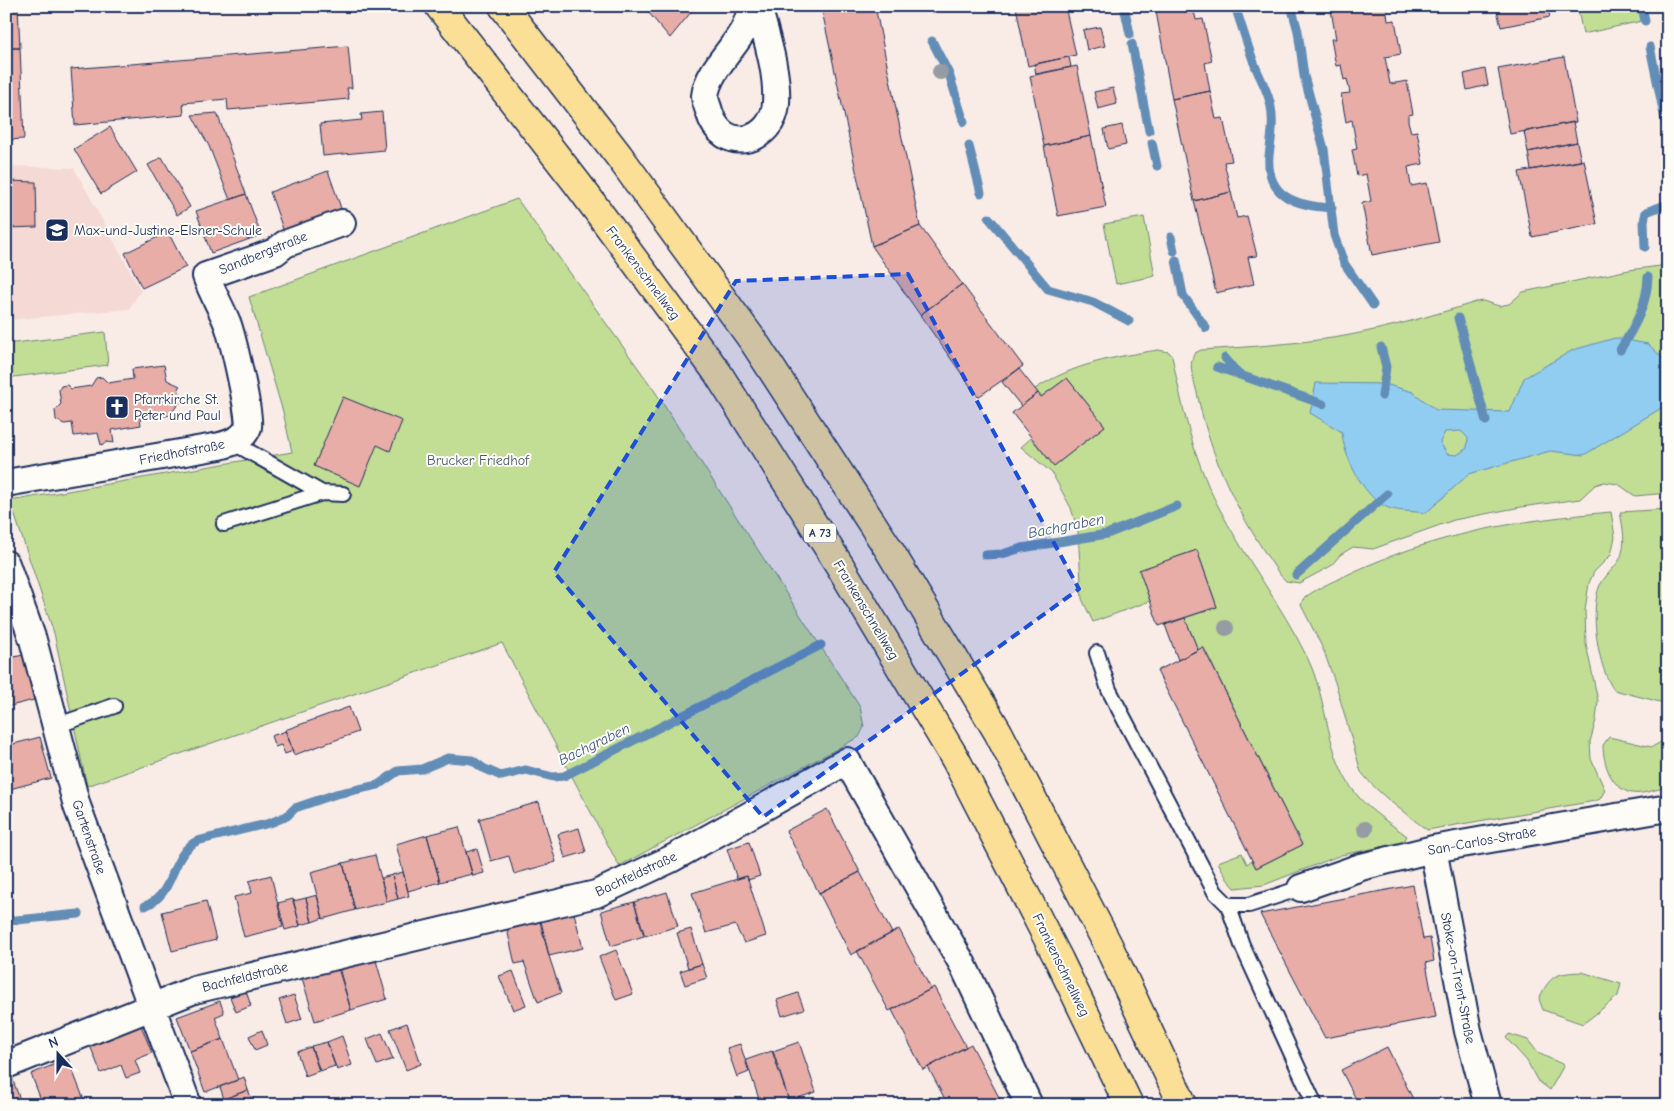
<svg xmlns="http://www.w3.org/2000/svg" width="1674" height="1111" font-family="'Comic Neue',sans-serif">
<style>
.built{fill:#f4d9d4}
.green{fill:#c2dd94;stroke:#6e8679}
.water{fill:#91ccf1;stroke:#628db6;fill-rule:evenodd}
.lines{fill:none;stroke-linecap:round;stroke-linejoin:round}
.stream{stroke:#628db6;stroke-width:9}
.building{fill:#e7ada6;stroke:#1b2f5e}
.service-casing{stroke:#1b2f5e;stroke-width:18}
.minor-casing{stroke:#1b2f5e;stroke-width:30}
.motorway-casing{stroke:#1b2f5e;stroke-width:31}
.service{stroke:#fdfcf7;stroke-width:14}
.minor{stroke:#fdfcf7;stroke-width:26}
.motorway{stroke:#fbdf96;stroke-width:28}
.tree{fill:#969ca3}
.marked{fill:#1d4ed8;fill-opacity:0.2;stroke:#1d4ed8;stroke-width:4;stroke-dasharray:10 6;stroke-linejoin:round}
.labels{text-anchor:middle;dominant-baseline:central;stroke-width:4;stroke-linejoin:round;paint-order:stroke}
.shield{fill:#fdfcf7;stroke:#5f6c8c;stroke-width:1}
.shield-label{font-size:12px;font-weight:bold;fill:#1b2f5e}
.poi-label{font-size:14px;fill:#1b2f5e;stroke:#fdfcf7;text-anchor:start}
.street-label{font-size:14px;fill:#1b2f5e;stroke:#fdfcf7}
.park-label{font-size:14px;fill:#455a6c;stroke:#fdfcf7}
.water-label{font-size:15px;font-style:italic;fill:#385683;stroke:#fdfcf7}
</style>
<rect width="100%" height="100%" fill="#f9ece7"/>
<filter id="ink" filterUnits="userSpaceOnUse"><feTurbulence type="fractalNoise" baseFrequency=".02" numOctaves="2"/><feDisplacementMap in="SourceGraphic" scale="10" xChannelSelector="R" yChannelSelector="G"/><feConvolveMatrix kernelMatrix="1 2 1 2 8 2 1 2 1" color-interpolation-filters="sRGB"/></filter>
<g filter="url(#ink)">
<!-- built -->
<path class="built" d="M6,166L74,168L141,291L129,309L6,320Z"/>
<!-- green -->
<path class="green" d="M1577,6H1639L1642,21L1583,34Z
M517,199L654,390L860,707L864,727L859,737L619,866L502,643L87,786L54,633L10,501L292,452L283,412L249,297Z
M1144,217L1155,276L1116,284L1104,224Z
M1668,265V493L1635,496L1618,484L1604,482L1595,485L1580,499L1521,507L1454,520L1373,549L1353,547L1340,555L1331,566L1299,583L1286,581L1280,575C1239,516 1212,463 1197,393C1194,380 1187,364 1195,353L1201,350C1248,347 1293,344 1339,337C1385,329 1431,316 1476,302L1483,301L1499,306L1509,304L1523,292L1629,270Z
M105,332L108,365L6,378V344Z
M1158,350L1169,352L1172,356C1182,406 1193,457 1217,504C1244,557 1281,604 1307,657C1329,701 1325,757 1357,795C1371,812 1390,823 1407,836L1403,843L1341,855L1264,885L1235,888L1227,879L1218,862L1242,853L1247,864L1252,860L1256,868L1302,845L1204,648L1198,650L1185,618L1217,607L1197,550L1140,570L1150,601L1093,622L1082,599L1078,531L1071,508L1052,473L1021,447L1031,438L1054,466L1105,426L1067,378L1041,397L1035,389C1073,364 1113,357 1158,350Z
M1668,509V707L1660,702L1614,690C1598,669 1589,610 1600,585C1605,576 1613,569 1619,561C1627,545 1623,528 1620,512Z
M1611,512L1615,537L1611,555L1594,572L1589,583L1585,610L1586,644L1598,701L1596,720L1590,742L1591,759L1605,790L1600,799L1595,801L1427,830C1404,812 1379,795 1361,772L1336,685L1323,649L1301,605L1303,599C1318,587 1337,580 1353,572C1438,533 1519,520 1611,512Z
M1609,737L1652,747L1668,738V787C1657,789 1642,795 1632,793C1611,789 1603,763 1603,745Z
M1582,972L1621,984L1618,996L1583,1024L1543,1010L1539,999C1550,975 1556,973 1582,972Z
M1509,1034L1528,1040L1538,1053L1564,1065L1550,1090L1537,1080L1527,1061L1506,1038Z"/>
<!-- water -->
<path class="water" d="M1615,338L1648,344L1668,363V404L1584,455L1550,451L1469,474L1426,513C1413,511 1395,512 1384,506C1363,495 1343,455 1342,432L1310,413L1316,383L1385,384L1413,392L1436,410L1510,412L1524,378L1573,350ZM1461,431L1468,438L1467,448L1457,455L1447,454L1440,442L1445,432Z"/>
<g class="lines">
<!-- stream -->
<path class="stream" d="M1124,6L1130,34
M1235,6C1242,27 1248,48 1256,68C1261,80 1269,93 1271,107C1274,123 1271,140 1269,156C1266,198 1298,206 1332,208
M1291,6L1298,31L1304,76L1324,149L1334,235L1344,263L1373,305
M1642,6L1645,21
M932,41L949,74L964,122
M1132,44L1149,131
M1650,47L1668,134
M1152,143L1157,166
M969,146L981,193
M989,218L1048,289L1093,302L1129,321
M1171,237L1174,251
M1645,247L1644,221L1646,212L1668,204
M1176,260L1183,295L1206,328
M1458,318L1486,421
M1381,347L1386,367L1382,396
M1620,350C1635,326 1647,305 1648,277
M1225,358L1239,375
M1217,367L1323,404
M985,555L1002,554L1022,548L1107,534L1177,506
M1296,575L1387,494
M145,906C176,894 169,856 197,841L270,823L287,816L295,808L336,794L378,785L398,771L422,769L448,758L472,760L483,768L501,776L526,770L553,777L564,776L821,645
M6,921L79,914"/>
</g>
<!-- building -->
<path class="building" d="M6,6H18L20,48H6Z
M643,6H696L670,38Z
M821,6H875L920,226L872,246Z
M1065,6L1076,55L1028,66L1016,7Z
M1155,6H1193L1196,20L1203,19L1212,61L1205,63L1210,91L1172,99Z
M1324,6H1386L1388,21L1395,20L1401,54L1385,57L1390,84L1407,81L1413,114L1408,115V121L1411,132L1417,131L1423,164L1408,167L1411,186L1427,183L1439,242L1372,255L1362,203L1371,201L1366,174L1357,176L1352,150L1357,149L1352,120L1346,122L1341,94L1350,93L1347,79L1344,80L1341,65L1336,66L1331,39H1336L1331,10L1325,11Z
M1496,6H1547L1550,17L1501,27Z
M1100,27L1105,46L1087,50L1083,30Z
M348,46L352,88H347L349,99L228,110L227,99L183,103L184,115L75,125L71,69Z
M6,48H20L24,139L6,140Z
M1069,57L1071,67L1036,74L1034,64Z
M1564,57L1576,122L1510,134L1498,69Z
M1077,66L1091,136L1044,146L1030,76Z
M1485,69L1488,85L1467,90L1464,74Z
M1113,88L1117,104L1098,109L1094,92Z
M1210,91L1216,119L1223,118L1232,161L1224,162L1231,192L1194,201L1172,99Z
M382,112L385,150L323,156L320,124L362,120L361,114Z
M217,113L246,194L230,200L209,146L192,115Z
M1573,122L1577,142L1528,152L1524,132Z
M1122,125L1126,145L1108,149L1104,129Z
M110,127L137,172L101,194L74,149Z
M1091,136L1106,207L1058,216L1044,146Z
M1577,142L1581,161L1531,170L1528,152Z
M162,157L190,207L177,215L148,165Z
M1584,160L1597,224L1532,237L1519,172Z
M328,171L342,211L284,232L270,192Z
M6,177H9V181L36,182L37,227L7,228Z
M1231,192L1237,218L1247,216L1257,256L1248,257L1254,284L1216,293L1194,201Z
M246,194L261,235L211,253L196,211Z
M920,226L962,284L920,315L872,246Z
M168,232L186,267L142,288L125,253Z
M962,284L1023,366L978,397L920,315Z
M164,365L167,380L180,386L178,388L183,402H180L172,412L174,415L140,418L141,425L112,430L114,443L107,442L101,445L98,433L74,436L72,423L64,424L56,420L55,410L61,404L59,390L61,386L67,385L71,389L91,386L96,378L102,377L108,383L133,379L132,369Z
M1019,369L1038,393L1021,406L1002,382Z
M1067,378L1105,426L1054,466L1012,413L1038,393L1041,397Z
M343,397L402,421L390,451L377,445L360,486L314,466Z
M1197,550L1217,607L1159,626L1139,570Z
M1185,618L1198,650L1178,660L1165,625Z
M1203,647L1302,845L1256,868L1157,671Z
M23,655L34,700L6,707V659Z
M349,707L358,732L294,755L285,730Z
M286,731L293,751L285,754L281,745L275,747L271,736Z
M40,737L51,778L6,790V746Z
M539,802L556,862L514,874L509,856L491,861L479,819Z
M827,809L860,872L819,893L786,831Z
M459,827L472,874L440,882L427,835Z
M579,828L586,852L565,858L558,834Z
M427,835L440,882L408,891L396,844Z
M749,842L760,876L748,880L747,876L737,879L727,849Z
M477,849L484,873L473,876L466,852Z
M375,855L387,902L355,910L343,863Z
M343,863L355,910L323,919L311,872Z
M403,872L409,896L398,899L392,875Z
M860,872L892,933L851,955L819,893Z
M271,875L283,927L244,937L234,897L252,893L249,881Z
M392,875L398,899L387,902L381,878Z
M747,876L766,936L744,943L735,925L706,933L692,893Z
M1413,885L1423,939L1430,938L1434,961L1426,963L1436,1017L1325,1038L1260,914Z
M667,892L678,926L645,936L634,902Z
M317,895L323,918L312,922L306,898Z
M306,898L312,922L300,925L293,901Z
M293,899L300,926L285,930L278,903Z
M206,901L216,940L172,951L162,912Z
M634,902L644,936L611,946L601,911Z
M574,913L583,948L549,956L541,921Z
M540,922L549,956L561,993L538,1002L524,962L515,964L507,929Z
M691,929L702,964L688,968L677,933Z
M899,929L931,989L889,1011L857,951Z
M616,950L633,994L616,1000L599,957Z
M375,957L387,999L351,1010L339,968Z
M702,964L707,978L685,985L680,971Z
M338,968L351,1010L315,1021L302,978Z
M513,971L526,1005L513,1010L499,976Z
M934,987L966,1047L923,1070L892,1010Z
M246,991L251,1006L236,1012L230,997Z
M798,993L804,1009L782,1016L777,1000Z
M294,995L302,1019L287,1024L279,1000Z
M220,1001L224,1013L215,1017L223,1039L190,1051L177,1017Z
M138,1018L152,1053L135,1060L140,1073L126,1078L121,1065L101,1073L87,1038Z
M407,1023L421,1064L406,1070L390,1029Z
M262,1030L267,1045L255,1050L249,1036Z
M382,1033L393,1059L377,1065L367,1039Z
M342,1036L352,1065L337,1070L327,1042Z
M223,1039L238,1080L205,1092L190,1051Z
M327,1042L335,1066L320,1071L311,1046Z
M799,1042L816,1092L789,1101L773,1051Z
M740,1044L749,1072L737,1077L727,1048Z
M971,1044L1001,1101L993,1105H948L928,1067Z
M311,1047L319,1071L305,1076L297,1052Z
M1387,1047L1416,1105H1359L1341,1070Z
M772,1051L789,1101L776,1105H761L746,1060Z
M68,1059L86,1105H43L31,1074Z
M11,1075L22,1105H6V1077Z
M244,1077L248,1090L224,1099L220,1087Z
M248,1090L253,1102L246,1105H226L224,1099Z"/>
<g class="lines">
<!-- service casing -->
<g class="service-casing">
<path id="service" d="M232,442L322,493
M224,524L322,493L343,494
M1097,653L1109,690L1215,892L1228,905H1249L1301,888
M55,726L114,706
M1228,905L1242,945L1315,1105"/>
</g>
<!-- minor casing -->
<g class="minor-casing">
<path id="minor" d="M753,6C750,14 747,23 743,31C731,52 708,71 705,96C705,101 708,107 709,111C722,157 774,142 776,103C778,71 766,37 758,6
M6,483L220,446C231,443 244,439 248,427C251,416 233,340 228,325C222,309 212,293 206,276L275,252L285,244L342,223
M6,564L33,640L77,806L188,1105
M1433,849L1468,1031L1488,1105
M1301,888L1361,867L1433,849L1668,808
M6,1065L194,990L596,894L671,859L847,761L963,965L1029,1105"/>
</g>
<!-- motorway casing -->
<g class="motorway-casing">
<path id="motorway" d="M439,6L577,183L717,372L840,566L956,760L1059,960L1129,1105
M503,6L619,156L754,342L888,548L998,732L1108,945L1183,1105"/>
</g>
<!-- service -->
<use href="#service" class="service"/>
<!-- minor -->
<use href="#minor" class="minor"/>
<!-- motorway -->
<use href="#motorway" class="motorway"/>
</g>
<!-- trees -->
<g class="tree">
<circle cx="940" cy="72" r="8"/>
<circle cx="1226" cy="628" r="8"/>
<circle cx="1365" cy="829" r="8"/>
</g>
</g>
<!-- marked area -->
<path class="marked" d="M908,274L1079,589L763,817L554,572L736,281Z"/>
<!-- icons -->
<defs>
<g id="school-square" transform="scale(1.25)"><rect x="-9" y="-9" width="18" height="18" rx="4" fill="#1b2f5e" stroke="#fdfcf7"/><path d="M0-5L7-2L0 1L-7-2ZM-4 1L0 2.5L4 1V4Q0 6-4 4Z" fill="#fff"/></g>
<g id="church-square" transform="scale(1.25)"><rect x="-9" y="-9" width="18" height="18" rx="4" fill="#1b2f5e" stroke="#fdfcf7"/><path d="M-1.2-6h2.4v3.5h3.3v2.4h-3.3V6h-2.4V-.1h-3.3v-2.4h3.3Z" fill="#fff"/></g>
</defs>
<g fill-rule="evenodd">
<use href="#school-square" x="57" y="230"/>
<use href="#church-square" x="117" y="407"/>
</g>
<g class="labels">
<!-- shield labels -->
<rect class="shield" x="804" y="523.5" width="32" height="19" rx="4"/>
<g class="shield-label">
<text x="820" y="533">A 73</text>
</g>
<!-- poi labels -->
<g class="poi-label">
<text x="74" y="230">Max-und-Justine-Elsner-Schule</text>
<text x="134" y="399">Pfarrkirche St.<tspan x="134" dy="16">Peter und Paul</tspan></text>
</g>
<!-- street labels -->
<g class="street-label">
<text transform="translate(263 253) rotate(-22)">Sandbergstraße</text>
<text transform="translate(643 273) rotate(53)">Frankenschnellweg</text>
<text transform="translate(182 452) rotate(-11)">Friedhofstraße</text>
<text transform="translate(866 610) rotate(59)">Frankenschnellweg</text>
<text transform="translate(89 837) rotate(71)">Gartenstraße</text>
<text transform="translate(1482 841) rotate(-10)">San-Carlos-Straße</text>
<text transform="translate(636 874) rotate(-25)">Bachfeldstraße</text>
<text transform="translate(1061 965) rotate(64)">Frankenschnellweg</text>
<text transform="translate(245 977) rotate(-14)">Bachfeldstraße</text>
<text transform="translate(1458 978) rotate(79)">Stoke-on-Trent-Straße</text>
</g>
<!-- park labels -->
<g class="park-label">
<text x="478" y="460">Brucker Friedhof</text>
</g>
<!-- water labels -->
<g class="water-label">
<text transform="translate(1066 526) rotate(-11)">Bachgraben</text>
<text transform="translate(594 744) rotate(-26)">Bachgraben</text>
</g>
</g>
<!-- margin -->
<rect width="1674" height="1111" fill="none" stroke="#fdfcf7" stroke-width="25"/>
<rect x="12" y="12" width="1649" height="1086" fill="none" stroke="#1b2f5e" stroke-width="2" filter="url(#ink)"/>
<!-- north arrow -->
<g transform="translate(58 1054) rotate(339)" stroke="#fdfcf7" stroke-width="4" paint-order="stroke">
<path d="M0-4L9 19L0 12L-9 19Z" fill="#1b2f5e"/>
<text y="-8" font-size="14" font-weight="bold" text-anchor="middle" fill="#1b2f5e">N</text>
</g>
</svg>
